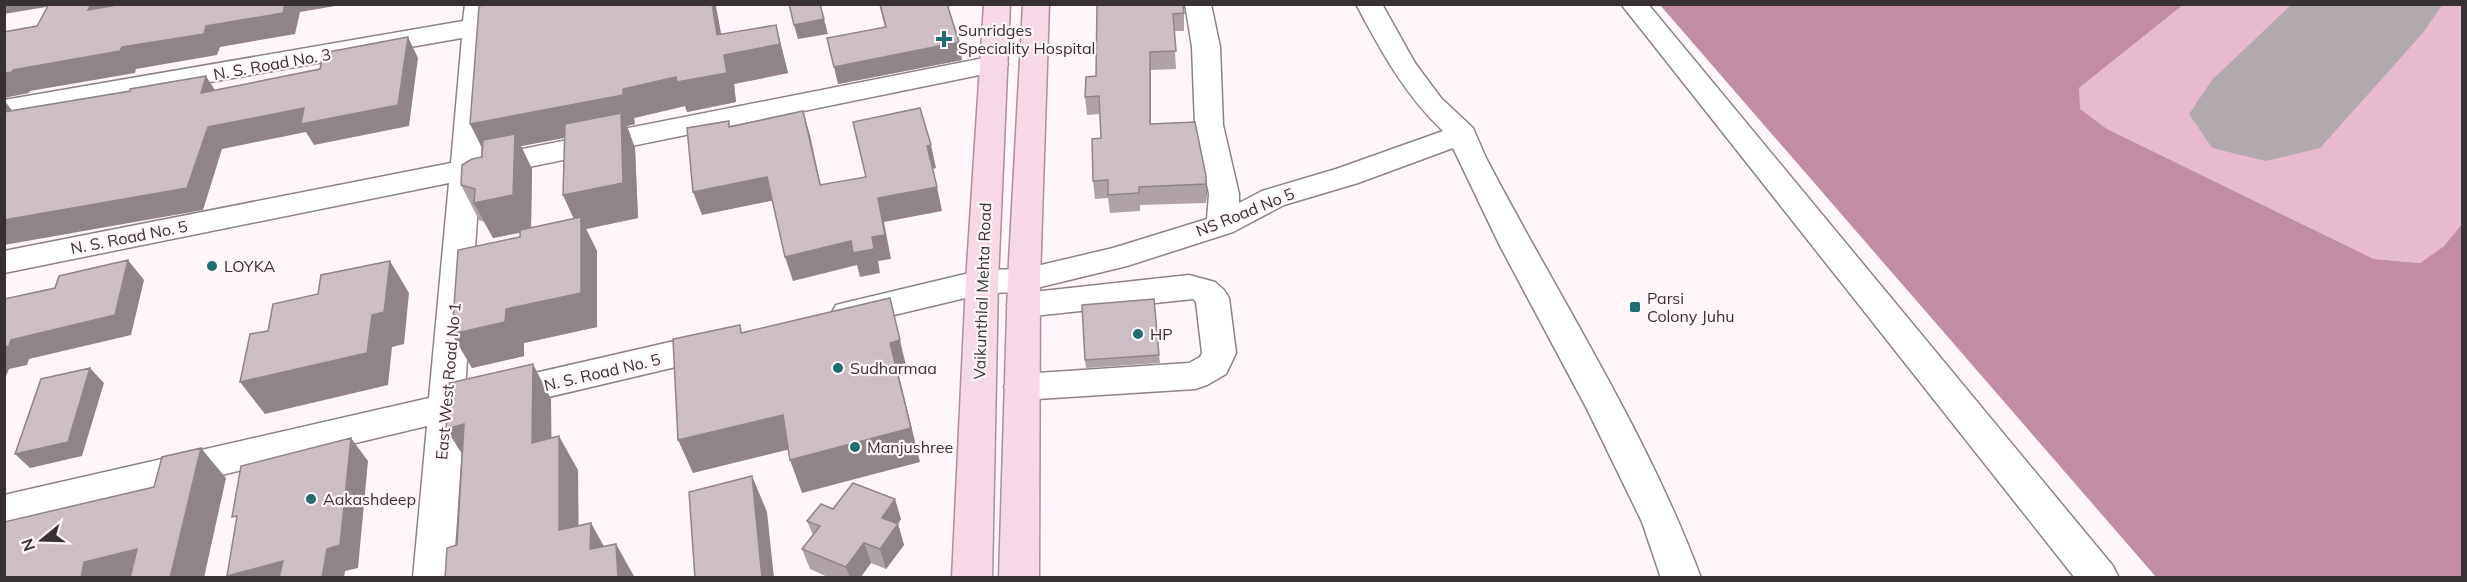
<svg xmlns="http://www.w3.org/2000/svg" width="2467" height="582" font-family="Mulish,sans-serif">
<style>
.green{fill:#e8bacf}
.water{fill:#c28ca5}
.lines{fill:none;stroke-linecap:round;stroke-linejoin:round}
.runway{fill:#b1a9ac;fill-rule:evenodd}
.minor-casing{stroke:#8f8287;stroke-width:3}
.major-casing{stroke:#af8d9c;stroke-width:3}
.minor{fill:#fff;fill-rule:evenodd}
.major{fill:#f6d8e6;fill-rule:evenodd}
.wall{fill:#afa3a9;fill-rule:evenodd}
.shaded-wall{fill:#8f8589}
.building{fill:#ccbec4;stroke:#8f8589;stroke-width:1.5}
.poi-dot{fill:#216d70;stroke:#fff6fa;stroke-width:2}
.labels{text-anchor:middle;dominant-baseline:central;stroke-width:4.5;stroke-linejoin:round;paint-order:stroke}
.poi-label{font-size:16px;fill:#373133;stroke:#fff6fa;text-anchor:start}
.street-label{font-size:16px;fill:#373133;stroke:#fff6fa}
</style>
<rect width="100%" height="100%" fill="#fff6fa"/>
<!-- green -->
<path class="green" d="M2183,5H2333L2232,108L2310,143L2435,5H2462V224L2444,246L2420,263L2374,259L2106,129L2079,109V88Z"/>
<!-- water -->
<path class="water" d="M1660,5H2183L2079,88L2080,109L2107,129L2374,259L2420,263L2444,246L2462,224V577H2156Z"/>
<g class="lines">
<!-- runway -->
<path class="runway" d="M2292,4H2443L2422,34L2320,148L2266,161L2212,148L2189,114L2212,80Z"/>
<!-- minor casing -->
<g class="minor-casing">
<path id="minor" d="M465,4H491L490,17L561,4H622L618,10L609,12L489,33L481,157L994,56L1004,58L1008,64L1004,70L994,72L480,177L465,389L718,331L730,335L735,344L730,353L718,357L464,417L453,578H413L427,426L4,527V495L429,398L449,183L4,273V251L451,163L462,38L4,118V100L463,21Z
M1185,4H1211L1220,47L1223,125L1239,194V203L1262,191L1336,169L1443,131C1404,94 1381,51 1356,4H1382L1415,63L1441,98L1473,128L1486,158C1558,296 1647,432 1701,578H1661L1642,522L1587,409L1500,246L1453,148L1358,183L1284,205L1233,232L1127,266L1024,291L982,294L848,326L836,323L831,314L836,305L848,302L982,270L1024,269L1113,248L1207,219L1209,194L1195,125L1192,47Z
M1621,4H1648L2113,566L2119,578H2075Z
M1189,275L1215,282L1224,290L1229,298L1236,353L1226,374L1207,385L1195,389L1022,400L1010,396L1004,387L1010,378L1022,374L1189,363L1200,357L1202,353L1196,302L1193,299L1024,317L1012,313L1007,305L1012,297L1024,293Z"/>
</g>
<!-- major casing -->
<g class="major-casing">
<path id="major" d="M984,4H1010L998,282L992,578H952L966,282Z
M1023,4H1049L1040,280L1039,578H999L1008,280Z"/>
</g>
<!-- minor -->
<use href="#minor" class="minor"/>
<!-- major -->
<use href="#major" class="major"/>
</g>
<!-- wall -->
<path class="wall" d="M715,4L721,34L776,25L788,73L734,84L736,102L687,112L685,106L634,118L635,124L627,126L635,148L638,218L586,229L597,251V327L524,343V356L472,368L452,334L520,237V233L493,238L484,222L479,220L461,185L482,157ZM564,138L563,195L574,219L531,227L532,169L521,146Z
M879,4H961L948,6L959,42L962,60L838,84L885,27Z
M1097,4L1184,13V31H1174L1176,69L1151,70V124L1206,176V203L1140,205V211L1110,213L1108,198L1095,199L1093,181L1101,138L1100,114L1087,115L1085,97L1096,76Z
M1159,355L1160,363L1086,368L1085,360Z
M833,509L901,519L898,524L904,545L886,569L871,563L860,578H830L810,569L802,549L813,535L807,521Z"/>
<!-- shaded-wall -->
<path class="shaded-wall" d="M4,4H64L4,14Z
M91,4H116L103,31L88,10Z
M285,4H347L300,12L295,34L220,47L217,55L136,69L135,73L30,91L29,93L4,98V73L13,70L122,47L206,26Z
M712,4H715L716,6L725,55L776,25L788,73L734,84L736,102L687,112L685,106L634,118L635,124L627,126L635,148L638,218L586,229L597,251V327L524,343V356L472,368L452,334L506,309L579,230L563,195L622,127L521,146L532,169L531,230L493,238L474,203L485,154L470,124L623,89L717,35Z
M945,4H961L946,7Z
M824,19L828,34L798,39L794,25Z
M408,37L418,58L409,126L314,145L306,132L222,149L203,210L4,245V220Z
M959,42L962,60L838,84L834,67Z
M1150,52L1151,70V141L1150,124Z
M206,76L220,98L201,93Z
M4,100L18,118L4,127Z
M803,111L810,135L826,209L820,185Z
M931,145L936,168L932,169L927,146Z
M1206,176L1207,194L1206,203Z
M767,177L775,200L702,215L693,192Z
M937,187L942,211L884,222L891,259L878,261L880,273L860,277L857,265L793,281L785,257L851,241L872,237L878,198Z
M128,260L144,280L131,335L29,359L27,365L9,369L4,381V347L11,340Z
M390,261L409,293L404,344L392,347L388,385L265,414L240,382Z
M890,298L908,374L899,376L920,462L802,493L790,460L890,343Z
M533,364L551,399L552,477L532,443Z
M90,368L104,383L82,456L30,468L15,454Z
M783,415L795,448L693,473L678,440Z
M464,424L468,463L446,429Z
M559,436L578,470L579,563L559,530Z
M351,438L368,461L358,568L345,571L344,578H322L327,549Z
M201,448L226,478L204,578H170Z
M752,476L767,512L774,578H762Z
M895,499L901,519L895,528L898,524L904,545L886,569L880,549L882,518Z
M591,523L610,557L590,549Z
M864,543L871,563L860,578H850L846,567Z
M616,544L635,578H618Z
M137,549L166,578H81L84,562Z
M283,561L297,578H228L227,576Z"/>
<!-- building -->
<path class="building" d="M49,4H91L88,10L123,4H285L283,13L206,26L204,34L122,47L120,51L13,70L12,72L4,73V32L37,26Z
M488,4H712L717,35L776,25L780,44L724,55L727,73L677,82L676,77L623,89V95L470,124L479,6Z
M789,4H820L824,19L794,25Z
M880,4H947L959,42L834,67L827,38L886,27Z
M1097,4H1183L1184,13L1173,14L1176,51L1150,52V124L1195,122L1206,176V184L1139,187V193L1108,195V180L1093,181L1092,139L1101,138L1099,96L1085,97L1086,77L1096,76Z
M408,37L398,105L301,124L304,108L208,127L187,188L4,220V112L130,91V89L206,76L201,93L320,69L323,53Z
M920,108L931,145L927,146L937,187L878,198L885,235L872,237L874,249L853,253L851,241L785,257L767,177L693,192L687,128L729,121V127L803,111L820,185L866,177L853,122Z
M621,113L623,183L563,195L565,124Z
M515,134L513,195L474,203L475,189L461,185L462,165L472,159L482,157L483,140Z
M581,217V293L506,309L505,322L452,334L458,250L520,237V230Z
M128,260L115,315L11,340L9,346L4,347V299L55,288L59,276Z
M390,261L384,312L372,315L367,353L240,382L250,334L268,331L273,304L318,294L321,275Z
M890,298L900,340L890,343L911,428L790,460L783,415L678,440L673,339L740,325L741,333Z
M1154,299L1159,355L1085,360L1082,305Z
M533,364L532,443L559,436V530L591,523L590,549L616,544L618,578H445L447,548L457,545L464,424L446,429L449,383Z
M90,368L68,442L15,454L41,379Z
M351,438L340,545L327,549L322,578H279L283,561L227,576L237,516L232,517L241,466Z
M201,448L170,578H130L137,549L84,562L81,578H4V522L154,487L162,457Z
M752,476L762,578H695L689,492Z
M853,483L895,499L882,518L898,524L880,549L864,543L846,567L802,549L820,526L807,521L821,504L833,509Z"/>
<!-- markers -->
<g class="poi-dot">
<path d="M941 30h6v6h6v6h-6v6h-6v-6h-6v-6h6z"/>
<circle cx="212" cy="266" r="6"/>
<rect x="1629" y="301" width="12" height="12" rx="3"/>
<circle cx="1138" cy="334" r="6"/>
<circle cx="838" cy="368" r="6"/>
<circle cx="855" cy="447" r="6"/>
<circle cx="311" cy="499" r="6"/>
</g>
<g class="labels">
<!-- poi labels -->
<g class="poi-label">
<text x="958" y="30">Sunridges<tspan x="958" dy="18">Speciality Hospital</tspan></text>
<text x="224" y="266">LOYKA</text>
<text x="1647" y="298">Parsi<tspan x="1647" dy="18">Colony Juhu</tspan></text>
<text x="1150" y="334">HP</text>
<text x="850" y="368">Sudharmaa</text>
<text x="867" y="447">Manjushree</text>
<text x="323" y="499">Aakashdeep</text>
</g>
<!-- street labels -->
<g class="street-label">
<text transform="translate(272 64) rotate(-10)">N. S. Road No. 3</text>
<text transform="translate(1245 212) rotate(-22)">NS Road No 5</text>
<text transform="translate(129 237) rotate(-11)">N. S. Road No. 5</text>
<text transform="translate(982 291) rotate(-88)">Vaikunthlal Mehta Road</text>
<text transform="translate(602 372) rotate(-13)">N. S. Road No. 5</text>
<text transform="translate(448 381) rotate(-85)">East West Road No 1</text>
</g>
</g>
<!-- border -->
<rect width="2467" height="582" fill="none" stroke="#373133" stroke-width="12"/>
<!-- north arrow -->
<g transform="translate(42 540) rotate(251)" stroke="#fff6fa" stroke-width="4.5" paint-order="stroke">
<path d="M0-4.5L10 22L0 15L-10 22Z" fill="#373133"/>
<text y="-9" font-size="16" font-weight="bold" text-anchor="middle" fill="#373133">N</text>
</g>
</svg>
